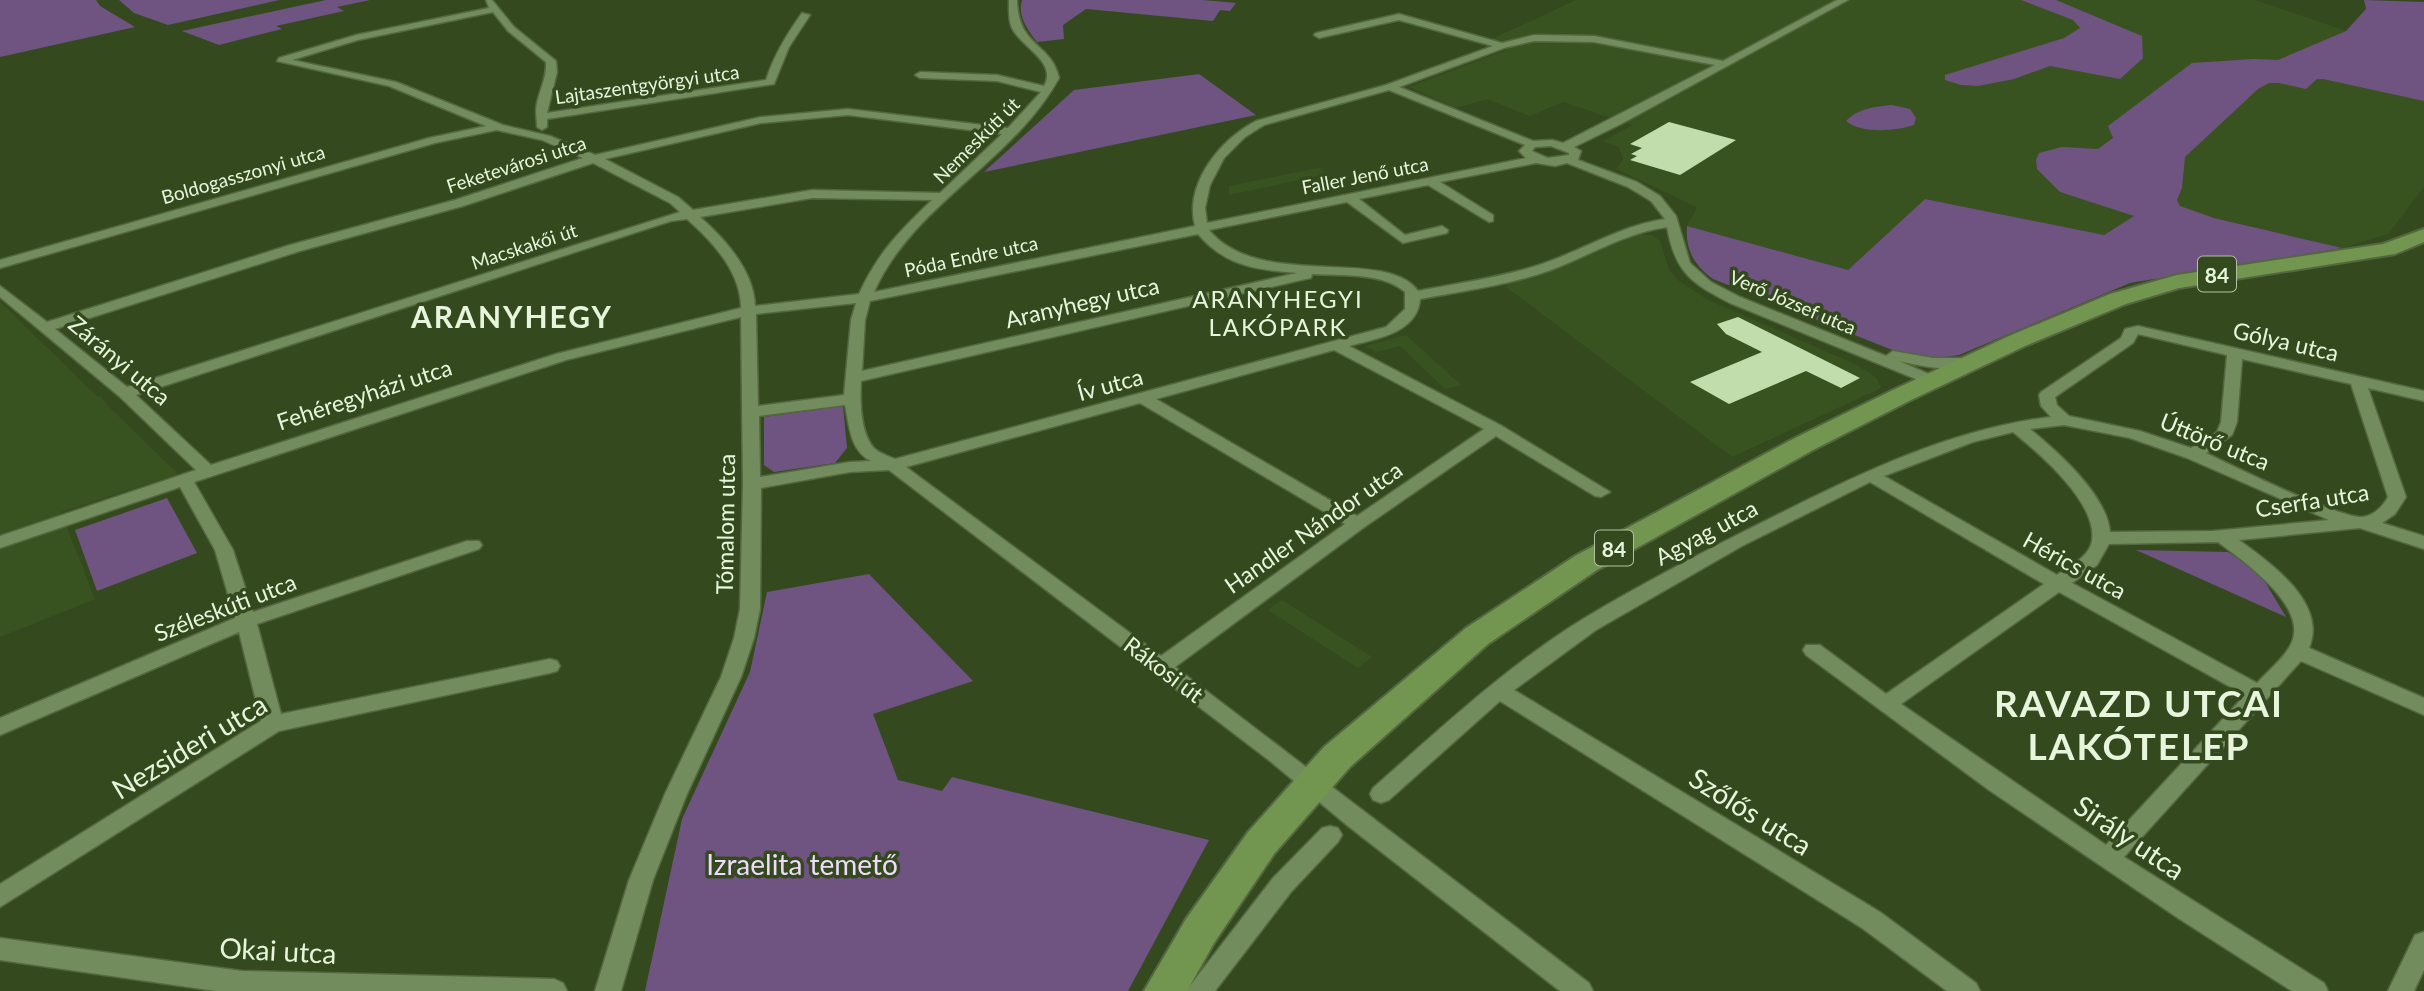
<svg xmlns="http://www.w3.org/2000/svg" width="2424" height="991" font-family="Lato,sans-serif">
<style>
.built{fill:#395320}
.green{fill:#6f5381}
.building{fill:#c1ddab}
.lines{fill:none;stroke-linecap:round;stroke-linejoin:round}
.minor-casing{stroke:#546740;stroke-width:3}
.primary-casing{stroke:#546740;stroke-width:4}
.minor{fill:#738c5e;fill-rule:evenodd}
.primary{fill:#729650;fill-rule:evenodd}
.labels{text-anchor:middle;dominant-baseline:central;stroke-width:7;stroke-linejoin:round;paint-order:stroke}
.far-street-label{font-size:19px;fill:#e7f5dc;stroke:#344a1e}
.shield{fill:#344a1e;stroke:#b1c2a3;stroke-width:2}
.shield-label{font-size:21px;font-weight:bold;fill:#e7f5dc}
.street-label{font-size:23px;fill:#e7f5dc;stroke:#344a1e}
.neighbourhood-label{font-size:24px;letter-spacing:2px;fill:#e7f5dc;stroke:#344a1e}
.near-street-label{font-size:28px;fill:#e7f5dc;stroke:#344a1e}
.near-park-label{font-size:28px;fill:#eedbfc;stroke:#344a1e}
.district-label{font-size:30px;font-weight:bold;letter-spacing:2px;fill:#e7f5dc;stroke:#344a1e}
.near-district-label{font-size:37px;font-weight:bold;letter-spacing:2px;fill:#e7f5dc;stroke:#344a1e}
</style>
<rect width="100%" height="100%" fill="#344a1e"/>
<!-- built -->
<path class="built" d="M1576,0H2255L2346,31L2279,61L2424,94V187L2388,234L2342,248L2173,208L2140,213L2103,235L1925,199L1848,270L1687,226L1697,207L1616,169L1623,159L1619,147L1603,141L1633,125L1563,102L1530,116L1487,99L1456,108L1409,87L1509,49L1492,39Z
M1319,168L1327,174L1229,195V186Z
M1639,234L1652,235L1660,241L1669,270L1679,281L1708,300L1848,361L1867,371L1877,379L1881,388L1732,457L1505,286Z
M0,302L98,397L101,396L104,402L178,474L61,512L95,599L0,637Z
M1406,335L1461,385L1445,389L1400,346L1377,352L1365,346Z
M1282,600L1372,657L1358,668L1268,610Z"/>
<!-- green -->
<path class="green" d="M0,0H96L100,6L135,27L0,57Z
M119,0H279L168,25L134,13Z
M326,0H370L337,7L344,11L276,26L282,29L219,45L182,31Z
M1022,0H1203L1236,3L1230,11L1220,10L1213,21L1086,9L1063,25L1064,39L1037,42C1028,30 1017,16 1022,0Z
M2021,0H2056L2142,36L2143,58L2120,79L2050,66L2014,79L1978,86L1961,85L1945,80V75L2064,38L2080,28L2073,20Z
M2364,0L2424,2V101L2323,79H2317L2306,89L2279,83H2269L2258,89L2185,157L2182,188L2177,200L2180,206L2214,218L2342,248L2130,283L1959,355L1934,359L1900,353L1713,279C1694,265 1685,250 1687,226L1848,270L1925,199L2104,235L2134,216L2060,192L2037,169L2036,160L2039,153L2062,147L2098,149L2113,138L2108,126L2192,63L2253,59L2278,60L2346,31L2366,9Z
M1199,74L1256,115L984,172L1074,90Z
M1892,105L1910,109L1916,118L1914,125C1896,131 1861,134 1846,121C1859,108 1874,107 1892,105Z
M843,406L847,448L835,463L774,472L764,465V417Z
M167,498L197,553L97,591L75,530Z
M2136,550L2228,552L2258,570L2286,617Z
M869,574L973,681L873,714L898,780L942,791L952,777L1209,840L1128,991H645L682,819L750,672L767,592Z"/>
<!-- building -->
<path class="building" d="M1669,122L1736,140L1680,175L1630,160L1637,156L1631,154L1642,148L1630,144Z
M1738,317L1860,378L1841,388L1806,371L1729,404L1690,382L1762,352L1726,334L1717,324Z"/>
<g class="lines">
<!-- minor casing -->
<g class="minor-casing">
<path id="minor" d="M486,0H492L514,27L556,61L557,72L547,113L766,80C774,55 787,34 802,13L810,15L789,47L774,84L547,119V127L542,130L537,127C537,119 535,111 537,103C540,89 547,77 546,62L508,31L493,12L358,40L292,60L396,82L503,125L550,136L595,155L761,117L848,109L1008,128L1041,92L997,81L920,78L915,75L920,72L997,75L1044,86C1058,62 1022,48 1012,28C1008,19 1009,10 1009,0H1017C1018,48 1052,43 1059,78C1013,162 913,204 874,292L1195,226C1184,183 1221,139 1256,121L1386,85L1493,46L1399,20L1319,38L1314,35L1316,33L1399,14L1502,43L1534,35L1594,36L1723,61L1837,0H1848L1621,124L1574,147L1581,151L1578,160L1637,182L1660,196L1676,216L1690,263L1711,282L1740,297L1886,356L1893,351L1933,358H1967L1975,363C1961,375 1916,365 1899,361L1938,378L1941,381L1933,386L1730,303C1691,283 1675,272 1667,227C1626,233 1590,255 1551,270C1509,285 1464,291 1420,299C1418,333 1375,339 1349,346L1502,426L1610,492L1601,497L1595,496L1496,436L1363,528L1175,667L1589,983L1593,991H1560L1348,826L1270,761L889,470L850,472L761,488L760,609L754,638L741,677L687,794L653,880L621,991H595L629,880L665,794L721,677L734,638L740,609L743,484L741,317L566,360L194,482L233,550L253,612L467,541H479L482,545L479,549L257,624L281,714L550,659L557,661L560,666L557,671L550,673L279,731L0,907V884L261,721L239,632L0,735V718L235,618L215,550L180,487L0,548V536L196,470L119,396L0,297V286L47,322L290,245L455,200L583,158L542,140L497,130L435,143L0,268V260L429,138L486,126L389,86L277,61L279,58L356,35L489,8ZM1534,41L1594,42L1715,65L1563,143L1552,140L1533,141L1399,87L1504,48ZM1389,90L1525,145L1519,151L1526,158L1207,223L1205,208L1210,185L1224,158L1245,137L1264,125ZM848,115L1002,134L940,193L812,190L693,210L678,197L605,159L761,123ZM1551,146L1569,153V155L1548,158L1532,151L1535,147ZM593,163L670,203L680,212L127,387L55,329L300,251L463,206ZM1536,163L1555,166L1567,163L1628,187L1651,201L1665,219C1619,226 1582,251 1539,265C1499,278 1458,283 1418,291C1386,246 1259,291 1209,230L1347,202L1403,243L1447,233L1448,230L1442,226L1405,235L1359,199L1428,185L1489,222L1493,221V215L1440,182ZM812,198L932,200C899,232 879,251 859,294L755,306C754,271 725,239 700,217ZM687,219C713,242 741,272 741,308L556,354L211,465L136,395L671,221ZM1198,234C1225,266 1257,270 1297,273L862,371L865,320L870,301ZM1312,274C1340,276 1383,272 1405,292V309L1386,327L895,459C888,456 879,453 874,448C860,432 860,401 861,381L1306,279L1311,278ZM856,303L851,320L844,395L758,406L756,314ZM1334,350L1484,429L1357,516L1156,399ZM1140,403L1345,524L1161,656L906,467ZM845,405C849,425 850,451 871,461L850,462L760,477L759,416Z
M2138,326L2424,391V401L2368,388L2406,497L2395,514L2382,523L2424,536V549L2360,528L2239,540C2270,563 2328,603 2309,648L2424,698V715L2301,661L2124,857L2324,983L2328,991H2292L2178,918L1989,790L1806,655L1803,650L1806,645H1820L1886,694L2044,584L1870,482L1742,546L1596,630L1514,690L1880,912L1976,983L1980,991H1947L1862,928L1500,701L1389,800L1381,803L1373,800L1370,794L1373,788C1440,729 1507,666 1583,619C1651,578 1722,542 1793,507C1876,466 1959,428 2051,417L2041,406L2039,395L2041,392L2121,338L2125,329ZM2138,334L2227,355L2221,422L2217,432L2191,448L2140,431L2069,416L2057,405L2055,397L2133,343ZM2242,359L2351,384L2388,497C2383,506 2375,515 2363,517C2340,519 2233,466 2206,453L2232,435L2237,422ZM2064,425L2130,438L2187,458L2329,520L2213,531L2110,532C2107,495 2057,451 2030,429ZM2013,432C2039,453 2098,503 2092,541C2089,557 2070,566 2057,575L1884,476L1973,442ZM2218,542C2243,561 2312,608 2290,646C2282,660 2267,672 2257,683L2072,583L2097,565L2109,544ZM2059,592L2245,695L2106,845L1901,704Z
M1330,826L1338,828L1342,835L1338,842L1291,892L1215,991H1186L1273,878L1322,828Z
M2424,932V970L2414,991H2388L2415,935Z
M0,938L242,971L554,979L563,983L567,991H216L0,960Z"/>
</g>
<!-- primary casing -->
<g class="primary-casing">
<path id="primary" d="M2424,229V242L2395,254L2179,288L2126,304L2025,346L1911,400L1813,450L1597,570L1488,644L1350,767L1274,854L1214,943L1187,991H1144L1186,919L1248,832L1324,747L1466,628L1575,556L1795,438L1893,390L2009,336L2110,294L2177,275L2383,244Z"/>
</g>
<!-- minor -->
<use href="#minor" class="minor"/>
<!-- primary -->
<use href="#primary" class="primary"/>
</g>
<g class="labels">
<!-- far-street labels -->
<g class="far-street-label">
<text transform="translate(647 84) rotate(-8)">Lajtaszentgyörgyi utca</text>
<text transform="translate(976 140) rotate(-45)">Nemeskúti út</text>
<text transform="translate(516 164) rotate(-18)">Feketevárosi utca</text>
<text transform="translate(243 174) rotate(-16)">Boldogasszonyi utca</text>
<text transform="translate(1365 175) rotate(-11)">Faller Jenő utca</text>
<text transform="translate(524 246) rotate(-18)">Macskakői út</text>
<text transform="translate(971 256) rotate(-12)">Póda Endre utca</text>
<text transform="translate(1793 302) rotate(23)">Verő József utca</text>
</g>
<!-- shield labels -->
<g class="shield">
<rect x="2198" y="256.5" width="38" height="35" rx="5"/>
<rect x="1595" y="530.5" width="38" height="35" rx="5"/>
</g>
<g class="shield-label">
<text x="2217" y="274">84</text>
<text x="1614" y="548">84</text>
</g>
<!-- street labels -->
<g class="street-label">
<text transform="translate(1082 302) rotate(-13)">Aranyhegy utca</text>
<text transform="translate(2286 341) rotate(13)">Gólya utca</text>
<text transform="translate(120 360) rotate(40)">Zárányi utca</text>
<text transform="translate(1110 384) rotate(-15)">Ív utca</text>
<text transform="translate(364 394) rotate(-18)">Fehéregyházi utca</text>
<text transform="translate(2215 441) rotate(22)">Úttörő utca</text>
<text transform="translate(2312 500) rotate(-9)">Cserfa utca</text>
<text transform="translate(725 524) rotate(-89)">Tómalom utca</text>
<text transform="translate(1313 527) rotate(-35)">Handler Nándor utca</text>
<text transform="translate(1706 532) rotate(-28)">Agyag utca</text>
<text transform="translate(2075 565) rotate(29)">Hérics utca</text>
<text transform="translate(225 607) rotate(-21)">Széleskúti utca</text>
<text transform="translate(1164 669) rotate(37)">Rákosi út</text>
</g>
<!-- neighbourhood labels -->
<g class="neighbourhood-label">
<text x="1278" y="298">ARANYHEGYI<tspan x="1278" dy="28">LAKÓPARK</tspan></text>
</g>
<!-- near-street labels -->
<g class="near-street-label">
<text transform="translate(189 746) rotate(-31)">Nezsideri utca</text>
<text transform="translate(1751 811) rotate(32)">Szőlős utca</text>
<text transform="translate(2130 837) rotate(34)">Sirály utca</text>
<text transform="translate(278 950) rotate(3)">Okai utca</text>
</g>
<!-- near-park labels -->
<g class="near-park-label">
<text x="802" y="864">Izraelita temető</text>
</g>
<!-- district labels -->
<g class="district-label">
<text x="512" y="316">ARANYHEGY</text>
</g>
<!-- near-district labels -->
<g class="near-district-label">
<text x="2139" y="702">RAVAZD UTCAI<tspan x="2139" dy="43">LAKÓTELEP</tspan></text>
</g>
</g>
</svg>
